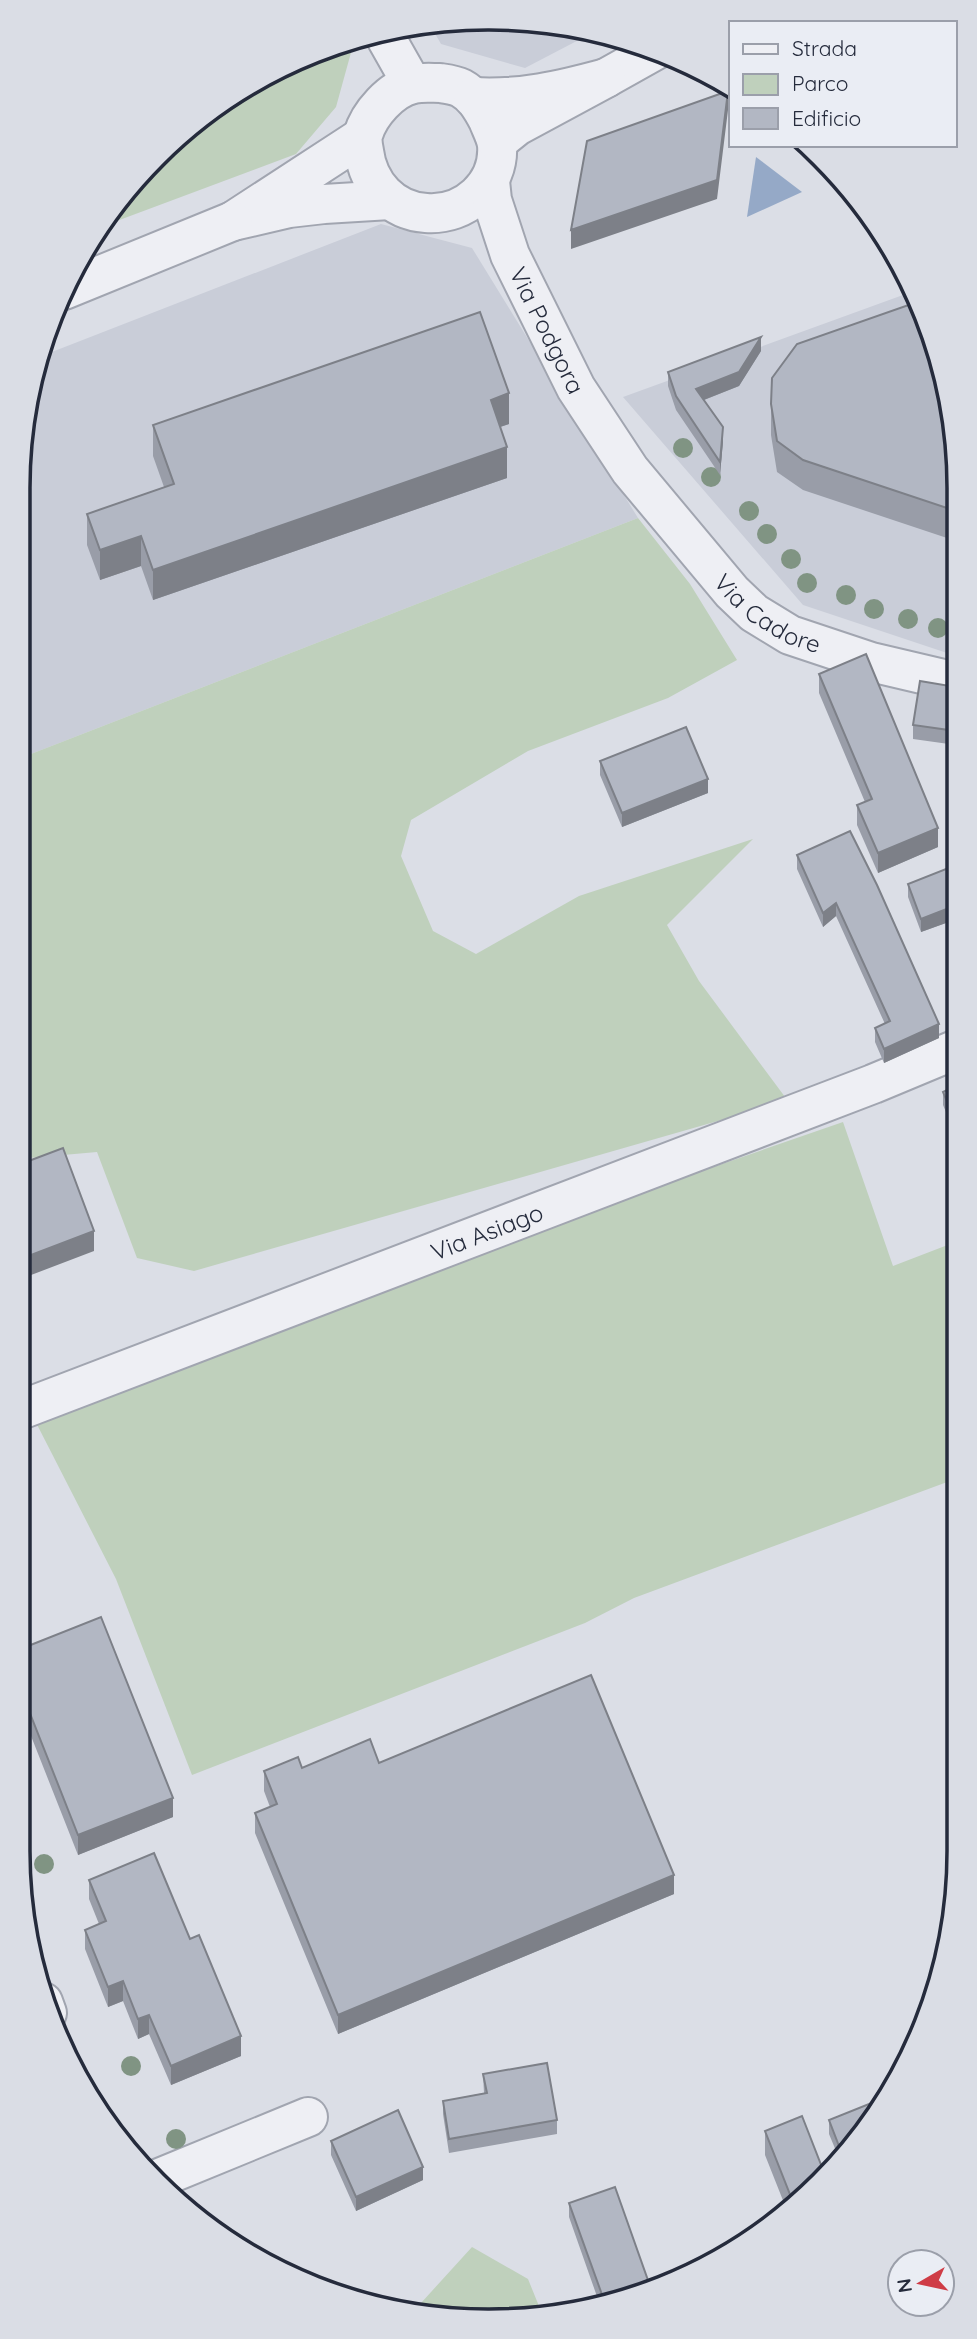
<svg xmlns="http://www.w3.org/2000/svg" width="977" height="2339" font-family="Quicksand,sans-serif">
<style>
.built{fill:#c9cdd8}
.green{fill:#bfd0bc}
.water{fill:#95a9c7}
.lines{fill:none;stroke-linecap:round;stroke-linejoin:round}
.minor-casing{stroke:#a1a5b0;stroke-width:42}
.minor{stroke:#eeeff4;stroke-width:38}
.tree{fill:#809483}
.wall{fill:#999da8}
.shaded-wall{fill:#7d8088}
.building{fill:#b2b7c3;stroke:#7d8088;stroke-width:2}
.labels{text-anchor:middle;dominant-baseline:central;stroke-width:5;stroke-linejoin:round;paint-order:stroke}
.street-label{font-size:24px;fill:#252b3c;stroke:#eaedf4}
.rim{fill:none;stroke:#252b3c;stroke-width:3.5}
</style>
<rect width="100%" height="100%" fill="#dbdee6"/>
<!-- built -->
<path class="built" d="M458,18L550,22L594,32L525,68L441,44L429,23Z
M381,224L472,248L638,518L18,759V488L39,357Z
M914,291L923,308L955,427L956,656L803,605L623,397Z"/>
<!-- green -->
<path class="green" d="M355,38L336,107L296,154L98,228L135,178L202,115L281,66Z
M638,518L690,584L737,660L668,698L528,751L411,820L401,856L433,931L476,954L579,896L753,839L667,925L699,981L788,1101L194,1271L137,1258L97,1152L18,1159V759Z
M843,1122L893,1266L958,1241V1478L634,1598L585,1623L192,1775L116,1579L27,1405Z
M472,2247L528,2279L543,2316L488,2321L411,2314Z"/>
<!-- water -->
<path class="water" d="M756,157L802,192L747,217Z"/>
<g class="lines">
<!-- minor casing -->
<g class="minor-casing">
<g id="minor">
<path d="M382,31L412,84"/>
<path d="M606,78L656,50"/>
<path d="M440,83C447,84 455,85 461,88C474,95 481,107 488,120C491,128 496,137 497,145C500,185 465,216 426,213C392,211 368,184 364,151C363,146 362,140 363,135C369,114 391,89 413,84C422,82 432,83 440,83Z"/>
<path d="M473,97C519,100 562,90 606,78L517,126L497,142"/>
<path d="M362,137L233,221L289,208L324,204L390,200"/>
<path id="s1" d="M490,181L492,200L510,255L576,388L630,470L732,592L754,613L790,635L871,662L956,682"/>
<path d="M64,290L233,221"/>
<path id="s2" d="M18,1411L873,1084L957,1049"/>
<path d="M43,2002L47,2013"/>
<path d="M157,2179L308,2117"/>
</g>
</g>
<!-- minor -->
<use href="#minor" class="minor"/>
</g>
<!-- trees -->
<g class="tree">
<circle cx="683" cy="448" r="10"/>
<circle cx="711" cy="477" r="10"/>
<circle cx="749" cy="511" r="10"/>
<circle cx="767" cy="534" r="10"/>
<circle cx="791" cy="559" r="10"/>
<circle cx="807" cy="583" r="10"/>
<circle cx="846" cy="595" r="10"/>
<circle cx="874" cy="609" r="10"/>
<circle cx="908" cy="619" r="10"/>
<circle cx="938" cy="628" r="10"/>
<circle cx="44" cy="1864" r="10"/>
<circle cx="131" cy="2066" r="10"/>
<circle cx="176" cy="2139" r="10"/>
</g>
<!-- wall -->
<path class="wall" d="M761,351L739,386L704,400L723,441L720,475L676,410L668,386V372Z
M771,404L955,427L956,541L803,490L777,472L771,435Z
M509,424L500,427L507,478L153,600L141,566L100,580L87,545V514L164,487L153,456V425Z
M819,674L938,847L878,873L857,825V805L865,802L819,693Z
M956,687V745L913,739V725Z
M600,761L708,793L622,827L600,775Z
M850,831L939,1038L884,1063L875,1042V1028L885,1024L836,916L823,927L797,869V855Z
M957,868V919L921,932L908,897V884Z
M957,1085V1138L943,1105V1092Z
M18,1650L173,1817L78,1855L18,1703Z
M379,1763L674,1894L338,2034L255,1833V1813L270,1807L264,1791V1771Z
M89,1880L190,1939L241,2056L171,2085L149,2034L138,2039L123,2001L108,2007L85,1949V1930L99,1924L89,1899Z
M483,2074L557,2120V2134L449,2153L443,2114V2101L484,2093Z
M889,2096L843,2161L841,2163L829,2134V2120Z
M765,2131L825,2175L786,2208L765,2155Z
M331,2141L423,2180L356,2211L331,2155Z
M569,2203L650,2286L600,2305L569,2217Z"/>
<!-- shaded-wall -->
<path class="shaded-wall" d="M728,91V110L717,199L571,249V230Z
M761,337V351L739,386L696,403V389Z
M509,393V424L491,430V400Z
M723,427V441L720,475V462Z
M507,447V478L153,600V570Z
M141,536V566L100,580V550Z
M708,779V793L622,827V813Z
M938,828V847L878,873V853Z
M836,903V916L823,927V913Z
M957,905V919L921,932V919Z
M939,1024V1038L884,1063V1049Z
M94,1231V1251L18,1280V1260Z
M21,1493V1523L18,1525V1494Z
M173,1798V1817L78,1855V1835Z
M674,1875V1894L338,2034V2015Z
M123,1981V2001L108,2007V1987Z
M149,2015V2034L138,2039V2019Z
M241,2036V2056L171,2085V2066Z
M423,2167V2180L356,2211V2197Z"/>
<!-- building -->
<path class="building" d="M728,91L717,180L571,230L587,141Z
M920,301L923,308L955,427L956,511L803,460L777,441L771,404L772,378L797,344Z
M480,312L509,393L491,400L507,447L153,570L141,536L100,550L87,514L174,484L153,425Z
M761,337L739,372L696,389L723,427L720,462L676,396L668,372Z
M866,654L938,828L878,853L857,805L872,799L819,674Z
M920,681L956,687V731L913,725Z
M686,727L708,779L622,813L600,761Z
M850,831L877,885L939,1024L884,1049L875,1028L890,1021L836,903L823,913L797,855Z
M956,865L957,868V905L921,919L908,884Z
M957,1085V1125L943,1092Z
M63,1148L94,1231L18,1260V1165Z
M18,1484L21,1493L18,1494Z
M101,1617L173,1798L78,1835L18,1683V1650Z
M591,1675L674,1875L338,2015L255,1813L277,1804L264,1771L298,1757L302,1768L370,1739L379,1763Z
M154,1853L190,1939L199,1935L241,2036L171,2066L149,2015L138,2019L123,1981L108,1987L85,1930L106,1921L89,1880Z
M547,2063L557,2120L449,2139L443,2101L487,2093L483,2074Z
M889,2096L844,2159L829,2120Z
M398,2110L423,2167L356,2197L331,2141Z
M802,2116L825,2175L793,2202L765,2131Z
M615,2187L650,2286L605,2303L569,2203Z"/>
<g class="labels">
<!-- street labels -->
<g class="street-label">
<text stroke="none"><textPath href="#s1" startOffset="161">Via Podgora</textPath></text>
<text stroke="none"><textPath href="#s1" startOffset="525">Via Cadore</textPath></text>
<text stroke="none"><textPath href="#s2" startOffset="502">Via Asiago</textPath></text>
</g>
</g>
<!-- crop -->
<path d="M0 0H977V2339H0ZM488 30H489A458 458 0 0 1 947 488V1851A458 458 0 0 1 489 2309H488A458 458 0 0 1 30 1851V488A458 458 0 0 1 488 30Z" fill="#dadde5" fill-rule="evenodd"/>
<path class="rim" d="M488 30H489A458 458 0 0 1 947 488V1851A458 458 0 0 1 489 2309H488A458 458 0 0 1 30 1851V488A458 458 0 0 1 488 30Z"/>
<!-- legend -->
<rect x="729" y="21" width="228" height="126" fill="#eaedf4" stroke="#9b9faa" stroke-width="2"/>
<rect x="743" y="44" width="35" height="10" fill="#eeeff4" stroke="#9b9faa" stroke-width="2"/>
<text x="792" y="56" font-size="21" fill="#252b3c">Strada</text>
<rect x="743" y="74" width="35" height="21" fill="#bfd0bc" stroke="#9b9faa" stroke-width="2"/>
<text x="792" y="91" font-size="21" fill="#252b3c">Parco</text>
<rect x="743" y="108" width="35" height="21" fill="#b2b7c3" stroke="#9b9faa" stroke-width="2"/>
<text x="792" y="126" font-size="21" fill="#252b3c">Edificio</text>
<!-- north arrow -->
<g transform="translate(921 2283) rotate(261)"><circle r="33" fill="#eaedf4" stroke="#9b9faa" stroke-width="2"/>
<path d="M0-5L12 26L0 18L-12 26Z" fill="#cf3c46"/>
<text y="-10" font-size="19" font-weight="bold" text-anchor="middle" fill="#252b3c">N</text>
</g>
</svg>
